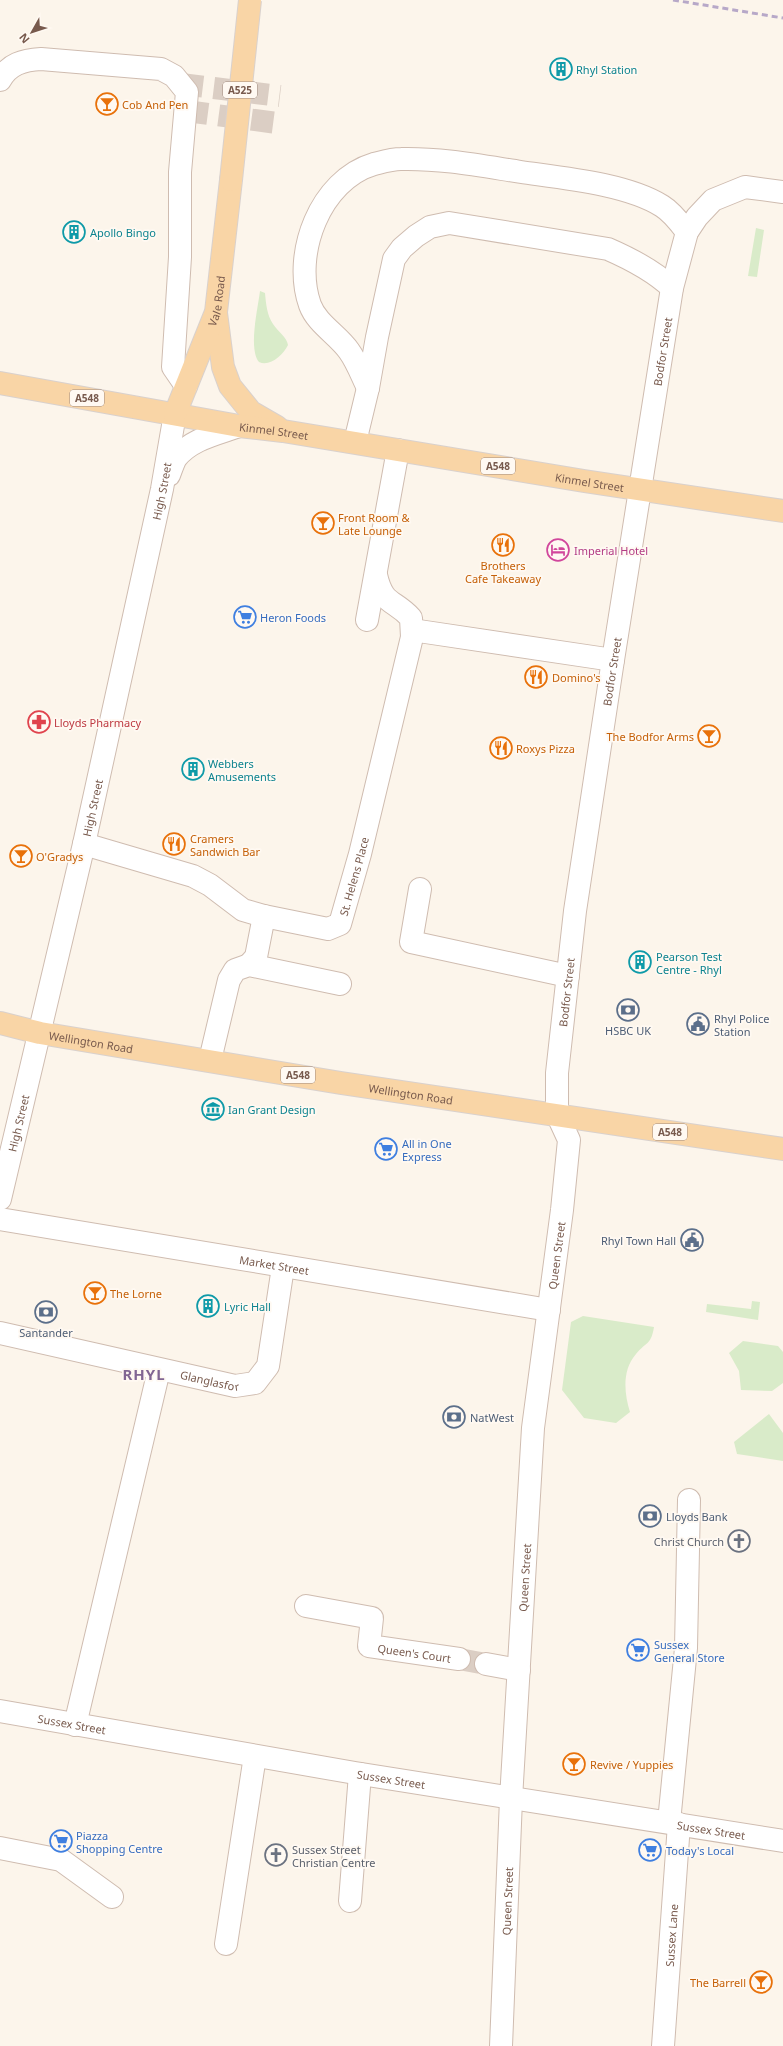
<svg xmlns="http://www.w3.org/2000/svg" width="783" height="2046" font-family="'Noto Sans',sans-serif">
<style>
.green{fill:#d9ebc9}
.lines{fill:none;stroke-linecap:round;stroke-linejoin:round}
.minor-tunnel{stroke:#dbcec4;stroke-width:22;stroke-dasharray:22 11;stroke-linecap:butt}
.minor-casing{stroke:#cfbcb0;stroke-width:24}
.major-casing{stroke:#d9d1cd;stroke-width:24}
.minor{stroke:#fff;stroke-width:22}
.major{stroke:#f9d5a6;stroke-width:22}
.rail{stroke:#b7a8c8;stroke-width:3;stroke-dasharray:6 4;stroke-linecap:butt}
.major-bridge-casing{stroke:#d9d1cd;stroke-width:24;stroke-linecap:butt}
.major-bridge{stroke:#f9d5a6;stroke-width:22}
.labels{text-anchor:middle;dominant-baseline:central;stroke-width:3.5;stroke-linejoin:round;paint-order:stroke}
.shield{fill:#fff9f2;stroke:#a08a7e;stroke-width:1}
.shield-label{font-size:10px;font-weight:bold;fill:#785a4d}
.culture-label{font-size:11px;fill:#0d838f;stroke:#fff9f2;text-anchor:start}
.food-label{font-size:11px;fill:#c56008;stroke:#fff9f2;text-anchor:start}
.street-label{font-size:11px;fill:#785a4d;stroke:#fff9f2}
.hotel-label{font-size:11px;fill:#b23c85;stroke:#fff9f2;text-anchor:start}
.shop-label{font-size:11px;fill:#366cbe;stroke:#fff9f2;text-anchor:start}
.health-label{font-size:11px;fill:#be3a42;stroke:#fff9f2;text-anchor:start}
.service-label{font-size:11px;fill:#4e5e75;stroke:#fff9f2;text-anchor:start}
.worship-label{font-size:11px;fill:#5b616d;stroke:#fff9f2;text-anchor:end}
.district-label{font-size:15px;font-weight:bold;letter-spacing:1px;fill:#816693;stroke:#fff9f2}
</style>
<rect width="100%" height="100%" fill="#fcf5eb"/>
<!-- green -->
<path class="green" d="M756,228L764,230L757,277L748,276Z
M260,291L265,293C266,304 267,315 273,324C278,332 287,337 288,345C283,355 270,367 259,362C248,349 258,308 260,291Z
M752,1301L760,1302L758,1320L706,1312L707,1304L751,1309Z
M583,1316L654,1327C651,1345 647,1341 636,1354C622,1370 624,1393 630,1412L616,1423L584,1418L562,1390L571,1322Z
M743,1341L778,1346L783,1352V1383L772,1391L741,1390L739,1371L729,1353Z
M769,1414L783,1433V1461L737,1454L734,1442Z"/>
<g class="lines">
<!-- minor-tunnel -->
<path class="minor-tunnel" d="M181,84L280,96
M186,111L277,123
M459,1659L486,1664"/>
<!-- minor casing -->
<g class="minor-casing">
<g id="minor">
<path d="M0,80C9,64 23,60 41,59L161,69L174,76L187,92L180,172V257L173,367L186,386"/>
<path d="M368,388C362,376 357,362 349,351C338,335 317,324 310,305C292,254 320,180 374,164C382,162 392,159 401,159C441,158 482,166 521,172C563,178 627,184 662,206C672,212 680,223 687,232"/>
<path d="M355,442L368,388L377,337L394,259L402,248L416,236L430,227L449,223L608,249C631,259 654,271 672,288"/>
<path d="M169,475C171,470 173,463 176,458C191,439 217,434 239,426"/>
<path d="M367,620L398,450"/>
<path d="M412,630L613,660"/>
<path id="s1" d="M84,844L193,876L210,885L243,910L264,916L328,929L340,924L360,854L412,637L411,618C394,599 383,606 376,575"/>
<path d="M420,889L411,942L568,976"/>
<path d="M249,965L256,957L264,916"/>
<path d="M210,1060L229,980L235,970L249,965L340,984"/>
<path id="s2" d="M0,1199L84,844L162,489L175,414"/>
<path id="s3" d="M0,1219L549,1310"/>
<path id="s4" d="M0,1333L235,1386L255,1383L268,1366L283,1267"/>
<path id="s5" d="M306,1606L372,1618L369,1646L459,1659"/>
<path d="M486,1664L519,1670"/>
<path id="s6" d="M0,1711L355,1773L783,1841"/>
<path d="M75,1725L159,1370"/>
<path d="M669,1822L686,1648L689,1500"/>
<path d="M0,1848L61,1860L112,1897"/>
<path d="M350,1901L360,1774"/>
<path d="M226,1944L255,1756"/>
<path id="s7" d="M501,2046L511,1799L533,1428L562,1210L569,1140L557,1114V1073L575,911L613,660L672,288L687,232L697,217L713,200L745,187L783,192"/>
<path id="s8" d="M663,2046L679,1824"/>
</g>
</g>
<!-- major casing -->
<g class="major-casing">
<g id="major">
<path d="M216,313L223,367L230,386L251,412L277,427"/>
<path id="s9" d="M0,383L239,426L283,431L584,481L783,511"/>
<path id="s10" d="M175,414L216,312L231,180"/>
<path id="s11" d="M0,1023L40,1033L341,1083L783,1149"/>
</g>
</g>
<!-- minor -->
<use href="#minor" class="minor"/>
<!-- major -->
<use href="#major" class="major"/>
<!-- rail -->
<path class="rail" d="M673,0L783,18"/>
<!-- major-bridge casing -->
<g class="major-bridge-casing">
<path id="major-bridge" d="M231,180L250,0"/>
</g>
<!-- major-bridge -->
<use href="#major-bridge" class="major-bridge"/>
</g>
<!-- icons -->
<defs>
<g id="building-ring" transform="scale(1.15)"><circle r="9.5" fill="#fff9f2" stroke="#0f9aa8" stroke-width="1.5"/><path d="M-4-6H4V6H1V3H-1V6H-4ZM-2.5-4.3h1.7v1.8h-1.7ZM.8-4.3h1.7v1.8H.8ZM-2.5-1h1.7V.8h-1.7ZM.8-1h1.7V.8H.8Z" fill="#0f9aa8"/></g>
<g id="bar-ring" transform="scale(1.15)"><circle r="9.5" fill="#fff9f2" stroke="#e8710a" stroke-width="1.5"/><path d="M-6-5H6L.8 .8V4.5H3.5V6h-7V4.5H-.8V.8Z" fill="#e8710a"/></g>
<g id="restaurant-ring" transform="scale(1.15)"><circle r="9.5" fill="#fff9f2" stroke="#e8710a" stroke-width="1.5"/><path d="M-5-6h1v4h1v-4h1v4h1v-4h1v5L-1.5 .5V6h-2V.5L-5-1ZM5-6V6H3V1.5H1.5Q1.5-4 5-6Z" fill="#e8710a"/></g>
<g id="hotel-ring" transform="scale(1.15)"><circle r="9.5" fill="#fff9f2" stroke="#d1479c" stroke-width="1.5"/><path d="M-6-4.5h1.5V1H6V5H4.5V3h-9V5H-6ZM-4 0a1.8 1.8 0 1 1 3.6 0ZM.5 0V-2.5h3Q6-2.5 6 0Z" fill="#d1479c"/></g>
<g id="supermarket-ring" transform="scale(1.15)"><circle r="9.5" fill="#fff9f2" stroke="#3f7fe0" stroke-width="1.5"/><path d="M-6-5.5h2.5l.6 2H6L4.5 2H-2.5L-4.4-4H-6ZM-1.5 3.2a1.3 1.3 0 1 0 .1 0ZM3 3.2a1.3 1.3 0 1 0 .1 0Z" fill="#3f7fe0"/></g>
<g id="pharmacy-ring" transform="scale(1.15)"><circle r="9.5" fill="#fff9f2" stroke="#e0444e" stroke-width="1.5"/><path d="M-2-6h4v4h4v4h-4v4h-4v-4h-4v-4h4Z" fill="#e0444e"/></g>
<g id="bank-ring" transform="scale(1.15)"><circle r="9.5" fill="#fff9f2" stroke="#5c6f8a" stroke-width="1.5"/><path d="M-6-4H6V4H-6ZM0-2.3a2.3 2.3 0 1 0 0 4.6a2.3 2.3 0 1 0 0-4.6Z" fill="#5c6f8a"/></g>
<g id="civic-ring" transform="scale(1.15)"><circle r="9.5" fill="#fff9f2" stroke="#5c6f8a" stroke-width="1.5"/><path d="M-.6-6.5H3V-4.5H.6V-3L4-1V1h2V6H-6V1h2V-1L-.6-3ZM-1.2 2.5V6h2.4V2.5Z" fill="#5c6f8a"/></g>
<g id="museum-ring" transform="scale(1.15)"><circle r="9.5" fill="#fff9f2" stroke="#0f9aa8" stroke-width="1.5"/><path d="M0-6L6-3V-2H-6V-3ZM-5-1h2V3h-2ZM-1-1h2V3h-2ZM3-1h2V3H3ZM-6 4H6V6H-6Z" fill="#0f9aa8"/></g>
<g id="church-ring" transform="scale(1.15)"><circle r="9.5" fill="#fff9f2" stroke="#6b7280" stroke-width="1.5"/><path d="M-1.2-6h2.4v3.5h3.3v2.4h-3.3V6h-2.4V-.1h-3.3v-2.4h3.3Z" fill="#6b7280"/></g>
</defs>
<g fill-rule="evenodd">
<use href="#building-ring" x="561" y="69"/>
<use href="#bar-ring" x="107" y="104"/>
<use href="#building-ring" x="74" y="232"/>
<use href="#bar-ring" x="323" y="523"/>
<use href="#restaurant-ring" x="503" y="545"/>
<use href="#hotel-ring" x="558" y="550"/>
<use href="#supermarket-ring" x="245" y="617"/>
<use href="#restaurant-ring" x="536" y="677"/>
<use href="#pharmacy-ring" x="39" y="722"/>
<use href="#bar-ring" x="709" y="736"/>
<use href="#restaurant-ring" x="501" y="748"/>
<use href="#building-ring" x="193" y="769"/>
<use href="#restaurant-ring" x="174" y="844"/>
<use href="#bar-ring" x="21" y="856"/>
<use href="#building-ring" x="640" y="962"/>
<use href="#bank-ring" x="628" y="1010"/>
<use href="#civic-ring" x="698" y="1024"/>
<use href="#museum-ring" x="213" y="1109"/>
<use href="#supermarket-ring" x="386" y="1149"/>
<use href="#civic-ring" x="692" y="1240"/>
<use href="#bar-ring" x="95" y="1293"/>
<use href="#building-ring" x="208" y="1306"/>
<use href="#bank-ring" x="46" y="1312"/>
<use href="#bank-ring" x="454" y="1417"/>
<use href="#bank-ring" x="650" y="1516"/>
<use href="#church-ring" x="739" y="1541"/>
<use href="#supermarket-ring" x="638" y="1650"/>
<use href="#bar-ring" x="574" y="1764"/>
<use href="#supermarket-ring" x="61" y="1841"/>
<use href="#supermarket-ring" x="650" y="1850"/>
<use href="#church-ring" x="276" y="1855"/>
<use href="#bar-ring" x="761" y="1982"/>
</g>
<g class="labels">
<!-- shield labels -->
<g class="shield">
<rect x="223" y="82" width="34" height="16" rx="3"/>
<rect x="70" y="390" width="34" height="16" rx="3"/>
<rect x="481" y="458" width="34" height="16" rx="3"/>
<rect x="281" y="1067" width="34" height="16" rx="3"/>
<rect x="653" y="1124" width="34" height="16" rx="3"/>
</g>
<g class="shield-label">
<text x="240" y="90">A525</text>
<text x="87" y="398">A548</text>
<text x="498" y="466">A548</text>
<text x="298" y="1075">A548</text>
<text x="670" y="1132">A548</text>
</g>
<!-- culture labels -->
<g class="culture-label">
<text x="576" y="69">Rhyl Station</text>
<text x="90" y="232">Apollo Bingo</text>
<text x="208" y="763">Webbers<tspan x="208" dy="13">Amusements</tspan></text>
<text x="656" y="956">Pearson Test<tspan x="656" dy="13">Centre - Rhyl</tspan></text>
<text x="228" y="1109">Ian Grant Design</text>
<text x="224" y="1306">Lyric Hall</text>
</g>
<!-- food labels -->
<g class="food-label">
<text x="122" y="104">Cob And Pen</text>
<text x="338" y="517">Front Room &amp;<tspan x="338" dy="13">Late Lounge</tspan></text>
<text x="503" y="565" text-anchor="middle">Brothers<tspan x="503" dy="13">Cafe Takeaway</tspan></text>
<text x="552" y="677">Domino's</text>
<text x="694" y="736" text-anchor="end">The Bodfor Arms</text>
<text x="516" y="748">Roxys Pizza</text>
<text x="190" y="838">Cramers<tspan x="190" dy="13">Sandwich Bar</tspan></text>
<text x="36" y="856">O'Gradys</text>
<text x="110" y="1293">The Lorne</text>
<text x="590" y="1764">Revive / Yuppies</text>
<text x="746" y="1982" text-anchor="end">The Barrell</text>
</g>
<!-- street labels -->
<g class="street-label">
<text stroke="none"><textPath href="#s10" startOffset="121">Vale Road</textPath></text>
<text stroke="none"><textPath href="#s7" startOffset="1708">Bodfor Street</textPath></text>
<text stroke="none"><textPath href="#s9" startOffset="278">Kinmel Street</textPath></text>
<text stroke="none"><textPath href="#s9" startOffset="598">Kinmel Street</textPath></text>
<text stroke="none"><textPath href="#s2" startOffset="726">High Street</textPath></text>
<text stroke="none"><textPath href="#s7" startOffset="1384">Bodfor Street</textPath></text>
<text stroke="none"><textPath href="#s2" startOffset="402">High Street</textPath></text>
<text stroke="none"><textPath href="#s1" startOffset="324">St. Helens Place</textPath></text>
<text stroke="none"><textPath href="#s7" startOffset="1060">Bodfor Street</textPath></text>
<text stroke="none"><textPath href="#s11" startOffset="93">Wellington Road</textPath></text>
<text stroke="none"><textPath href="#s11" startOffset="417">Wellington Road</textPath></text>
<text stroke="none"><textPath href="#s2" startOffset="78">High Street</textPath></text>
<text stroke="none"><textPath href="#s7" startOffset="793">Queen Street</textPath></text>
<text stroke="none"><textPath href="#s3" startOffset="278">Market Street</textPath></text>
<text stroke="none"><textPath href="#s4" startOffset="215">Glanglasfor</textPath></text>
<text stroke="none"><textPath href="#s7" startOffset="469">Queen Street</textPath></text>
<text stroke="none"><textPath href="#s5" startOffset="141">Queen's Court</textPath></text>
<text stroke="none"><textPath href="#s6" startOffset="73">Sussex Street</textPath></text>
<text stroke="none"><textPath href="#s6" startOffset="397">Sussex Street</textPath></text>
<text stroke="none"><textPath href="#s6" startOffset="721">Sussex Street</textPath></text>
<text stroke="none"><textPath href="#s7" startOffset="145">Queen Street</textPath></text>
<text stroke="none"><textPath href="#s8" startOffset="111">Sussex Lane</textPath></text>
</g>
<!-- hotel labels -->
<g class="hotel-label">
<text x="574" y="550">Imperial Hotel</text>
</g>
<!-- shop labels -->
<g class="shop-label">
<text x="260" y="617">Heron Foods</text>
<text x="402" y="1143">All in One<tspan x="402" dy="13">Express</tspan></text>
<text x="654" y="1644">Sussex<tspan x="654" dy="13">General Store</tspan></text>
<text x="76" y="1835">Piazza<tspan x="76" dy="13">Shopping Centre</tspan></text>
<text x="666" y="1850">Today's Local</text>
</g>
<!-- health labels -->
<g class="health-label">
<text x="54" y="722">Lloyds Pharmacy</text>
</g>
<!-- service labels -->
<g class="service-label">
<text x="714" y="1018">Rhyl Police<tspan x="714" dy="13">Station</tspan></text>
<text x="628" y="1030" text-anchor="middle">HSBC UK</text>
<text x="676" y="1240" text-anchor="end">Rhyl Town Hall</text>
<text x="46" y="1332" text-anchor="middle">Santander</text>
<text x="470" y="1417">NatWest</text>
<text x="666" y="1516">Lloyds Bank</text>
</g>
<!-- worship labels -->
<g class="worship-label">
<text x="724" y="1541">Christ Church</text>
<text x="292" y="1849" text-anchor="start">Sussex Street<tspan x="292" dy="13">Christian Centre</tspan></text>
</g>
<!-- district labels -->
<g class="district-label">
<text x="144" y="1374">RHYL</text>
</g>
</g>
<!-- north arrow -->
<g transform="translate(32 32) rotate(231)" stroke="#fff9f2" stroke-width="3" paint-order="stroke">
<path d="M0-3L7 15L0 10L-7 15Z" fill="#785a4d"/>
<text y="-6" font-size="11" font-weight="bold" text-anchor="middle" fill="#785a4d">N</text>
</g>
</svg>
